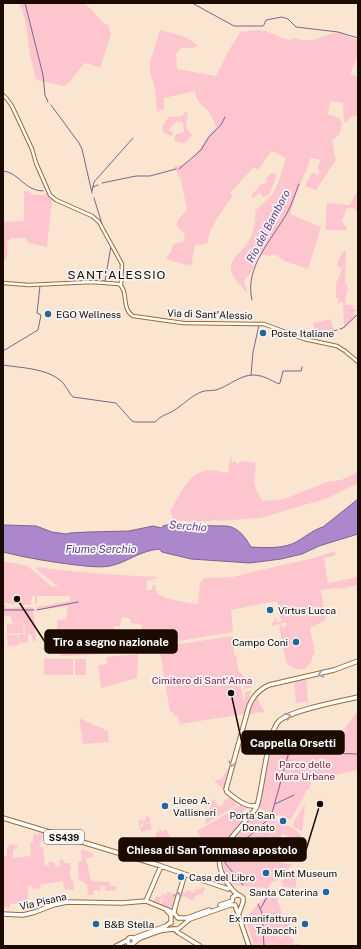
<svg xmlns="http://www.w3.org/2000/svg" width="361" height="949" font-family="'Public Sans',sans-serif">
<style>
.green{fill:#fdc5ce}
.water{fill:#ab87cb;stroke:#80628e}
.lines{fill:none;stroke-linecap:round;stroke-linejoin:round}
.stream{stroke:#80628e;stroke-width:1}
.minor-casing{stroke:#996b37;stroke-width:4.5}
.major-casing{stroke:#996b37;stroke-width:5.5}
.minor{stroke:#fff;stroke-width:2.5}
.major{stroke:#fff;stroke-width:3.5}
.oneway{stroke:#a49d99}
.poi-dot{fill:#24649a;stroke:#f6f6f6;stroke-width:1.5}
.labels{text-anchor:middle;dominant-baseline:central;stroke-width:3.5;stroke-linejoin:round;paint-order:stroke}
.shield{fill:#f6f6f6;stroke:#5d514a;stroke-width:1}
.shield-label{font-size:9px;font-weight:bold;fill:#1b0a00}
.poi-label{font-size:10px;fill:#1b0a00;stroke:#f6f6f6;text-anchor:start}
.street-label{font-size:10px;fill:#1b0a00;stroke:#f6f6f6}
.park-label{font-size:10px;fill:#84213e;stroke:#f6f6f6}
.water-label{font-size:11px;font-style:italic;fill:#6b3c8e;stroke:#f6f6f6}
.quarter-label{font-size:12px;letter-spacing:1px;fill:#1b0a00;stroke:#f6f6f6}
.leader{fill:none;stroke:#1b0a00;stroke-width:1.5}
.callout-dot{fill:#1b0a00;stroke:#f6f6f6;stroke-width:1.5}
.callout{fill:#1b0a00;stroke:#1b0a00;stroke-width:1.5}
.callout-label{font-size:11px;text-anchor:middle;font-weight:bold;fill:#fff}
</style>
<rect width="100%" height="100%" fill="#fae6d0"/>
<!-- green -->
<path class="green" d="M19,3C29,3 80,1 85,4C94,10 98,20 108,25L111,34L100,68L90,64L84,63L69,83L64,86L36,80L30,55L25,19Z
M160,30L186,37L198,46L192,48H181L176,53L177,69L216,76L229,50L240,32L258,30L265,31L291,41L292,38L303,40H313L334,33H339L358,40V55L350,74L358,77V115L351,117L346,122H344L343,103L330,101L328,114L339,118L342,123L340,133L332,141L336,160L316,190L305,186L312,173L318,175L320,170L317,169L321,160L311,158L296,195L290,214L321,227L308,269L284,261L275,254L269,256L260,254L251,272L244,281L247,291L246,292C241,286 235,280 232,274C227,260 240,254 247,244C252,237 257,220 255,211L272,195L277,185L286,159V158L272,151L258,170L254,167L230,193L233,196C225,207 207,230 208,243L195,245L191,266L165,259L171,252L173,244L183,242L185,235L177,226V221L187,210L181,180L174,166C191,165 195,155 204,142C207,136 212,132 216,127C214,122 212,116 209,112C201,104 196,103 195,91L164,98V109L157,112L155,88L150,72V62Z
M185,112L188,113L186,128L192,135L185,143H180L174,140L176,134L184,132L183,123L177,121L168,130L174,133L171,136L164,133C161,126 164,123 169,117L182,116Z
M271,173L276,174L277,176L269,194L264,197L259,193L253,198L251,196L261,184H264L267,181L266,179Z
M24,191H28C33,197 41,195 48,194L52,199L47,247L28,243L26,238H11L7,242V259H3V222L24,221Z
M358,192V198L356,202L358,205V214L355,209L350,208L346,209L342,222L346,226L347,230H325L327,203L350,205L354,196Z
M344,251H346L345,282L348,288L345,301L346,305H353V309H357L354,313V315H357L355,317L344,329L343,303L342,301L339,303H337L339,299L336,297V283L339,277L342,268L338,267L337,264L340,256Z
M330,319L334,330L316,335L313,323Z
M230,457H231L232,463L236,461V463L237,464L242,461L256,463L254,484L262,501L284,499L327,482L341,480L358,472V483L328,498L260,518L218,521L216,519C207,524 184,521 173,520L171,513V510C180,494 190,469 212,470C217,471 223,472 228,473Z
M335,551L336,555L324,558L328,583L358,577V585L339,589L336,588L321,590L326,620L310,628L315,654L313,655L311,662L305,669C297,671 291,668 286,662L279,625H282L283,628L287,624L286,622L272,626L271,623L275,622L274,618H276L277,622L281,621L277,601L231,610L233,632L179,641L178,633L161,635L162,645H159L160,647L233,636L234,655H236L238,670L252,687L244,689L242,681H240L244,701L243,702L245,701V692L251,690L245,714L180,724L178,715L174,716L173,712H170L160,652H136L142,625L130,623L131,619L122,617L120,627L114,626L106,654L61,656L60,631H57V620L66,619L68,606L37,610L36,607L70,601V596H37V604L35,603V596H32L31,605L3,603V561L28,566L51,586L59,587L36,569V568L38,567C78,573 118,575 158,577L147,581L146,590H152V585H155C156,588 156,592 158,594C162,599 191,603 198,604L200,583L204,578L233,577L256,571L314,558Z
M3,605H6V608L33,607L36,641H33L32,636L30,634L28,635V642L19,643V634H25L24,623H12L10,611V616L3,617Z
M23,623L24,633L7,634V624Z
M7,635H18L19,645L8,646Z
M138,654L137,678L101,688L98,665L107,664L106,657Z
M44,659H73V675H44Z
M75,659H86V675H75Z
M303,680H306L307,684L308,707L306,701L296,704L294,681Z
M256,696L265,713L262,712L247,715L251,704Z
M358,711V770L312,780L309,789L305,791L306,793L291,819H288L279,815L277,816L257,807L263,788L274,735L339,736Z
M79,718L108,731L109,742L83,744Z
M231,764L225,790L214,781L221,779Z
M231,797L235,802L237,805L205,824L213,798L219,807L224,804L223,802Z
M241,803L246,806V809L244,810L243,811L245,817L221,850L219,855H216L199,835L197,831L228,813L232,817L235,815L233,809L240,805Z
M304,805L305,806L302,832L292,825Z
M255,811L276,818L277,822L261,850H258L261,851L278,822L285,825L286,828L269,855L275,857H283L282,863L291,864L292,865L275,882L273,881L269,886L271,891L275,892L285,923H288L289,921L292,936L290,937V939L294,938L293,944L296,945L297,943L304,946H264L263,937L264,946H254L247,924H251L258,928L271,929L281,939L284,940L273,929L259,927L249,922L246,923L245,918L267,895L274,913L265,888L232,885L242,887L243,888L229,884C226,873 220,865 225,853Z
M146,816L149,817L150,822L141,824L140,827H143V824L150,823L152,829L141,832L138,820L141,819L142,821L146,820Z
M288,825C296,830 303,833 302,844L299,846V838L298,845L288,850L290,853L294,849L296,853L294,860L287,861C283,853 287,845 290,837L283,834Z
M160,829L162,831L166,829L171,839L158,842L155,833L159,832V830Z
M39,832L44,834L39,846L43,848L45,866H49L48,862H54L55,865H56V867H60L59,860H63L64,863H70L71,870H69L71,880H73L74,890L64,889L63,881L40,885L41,888L32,889V886H28V900L21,901V904H9L10,907L3,908V856H7V847H9V844L17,845V849H13V858L31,856L30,843H33V834L38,835Z
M81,849L93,853V857L86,858L91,881L110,882V885L117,887L116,890L105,891V886H101L100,892L94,890L93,895H88L87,884L83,882L82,881H79L78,862L82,861Z
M296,869L297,870L296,888L283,887L281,881Z
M202,887L205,888L202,895L199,894L194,897V899L191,900L187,897L185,901L186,897L181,896L182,892L185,893L187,890L195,893L196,889L199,890Z
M167,892L176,894L172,907L168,908L160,905L163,899L162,898L159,904L154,902L156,896L160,897L163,894L166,895Z"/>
<!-- water -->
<path class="water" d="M358,499V534L319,546L302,554L281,559L250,563L191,559L166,553L162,552L159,549C139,551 128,562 110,566C99,568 87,566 76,565C51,562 27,558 3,552V525H5L36,526L52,532L66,534L70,533L88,532L129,531L153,526L162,528L163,526L166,525L227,526C239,528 245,537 251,547C266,548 285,549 298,541C306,536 315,529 323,527Z"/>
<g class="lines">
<!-- stream -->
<path class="stream" d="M25,3L43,75L45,95L48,102
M192,3L234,26H263L264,25L266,20L282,17L288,19L296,27L338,32L358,38
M51,105L79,143L82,149L92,193
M179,169L201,150L209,137L221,125L225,117
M3,171C19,172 24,191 43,191
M102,183L136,176H150L176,169
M93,187L98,185
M92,191L94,182L133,138
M94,198L102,224
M74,282L105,281L111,246
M252,300C244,267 272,240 287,213C292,204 295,194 299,184
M340,329L343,328L357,315
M313,338V337L337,330
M3,351L38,330L41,315L37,313L40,286
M3,365C21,368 45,368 60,380C66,385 68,392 73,397L116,403L132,421L135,422H155C162,415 166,415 173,411C183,405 191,396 201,392C206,390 211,391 216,390C229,386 240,375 253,375C263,375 270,380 279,384L280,383L283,371H301L302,367
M251,375L253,352L259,325
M3,610H34
M37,610L78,602
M275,804L294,795
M272,813L289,752L358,754
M243,885L226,864L224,860L225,857L271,817
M258,904L262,913L264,946
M261,908L267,897"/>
<!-- minor casing -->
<g class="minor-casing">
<path id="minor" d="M3,95L7,99L12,106L32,149L36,163L50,195L56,200L92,216L99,222L122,264L121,285
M3,283L29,285L92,282L119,284C129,291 121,309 133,316L183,323L264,324L304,339L337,346L345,351L358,362"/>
</g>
<!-- major casing -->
<g class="major-casing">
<path id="major" d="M257,805C248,810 234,797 227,792L226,789L249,706C253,696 260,689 269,685L334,670L358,661
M3,818L158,865L228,889
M238,895C229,888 217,870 220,858C222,846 240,828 248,818C251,814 255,811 257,806C263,787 267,733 279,721C291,710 341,701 358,697
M146,901L161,866
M232,901L233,897C236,894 240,894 243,898V902L239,913
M220,905L232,901
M235,905L249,946
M167,911L171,915V923
M174,913L175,907L184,877L182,873
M3,914L23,915L35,912L53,905L67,902L122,903L146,901L173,912L178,918
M179,918H187L209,910
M174,929L179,933L200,946
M127.5 941a3.5 3.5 0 1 1 7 0a3.5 3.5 0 1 1-7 0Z
M134,938L166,926L171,922
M135,942L138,939C152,934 163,928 178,929L190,919L230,905H234
M116,946L128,940"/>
</g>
<!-- minor -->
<use href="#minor" class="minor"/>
<!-- major -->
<use href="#major" class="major"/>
</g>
<!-- one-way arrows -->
<defs><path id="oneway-chevron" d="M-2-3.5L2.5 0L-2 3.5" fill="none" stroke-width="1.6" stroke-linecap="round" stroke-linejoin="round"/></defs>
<g class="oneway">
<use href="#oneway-chevron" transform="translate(321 674) rotate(167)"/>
<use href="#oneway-chevron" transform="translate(288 716) rotate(-25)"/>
<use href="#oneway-chevron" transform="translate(232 764) rotate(105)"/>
<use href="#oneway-chevron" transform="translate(178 895) rotate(-72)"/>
</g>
<!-- markers -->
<g class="poi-dot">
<circle cx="48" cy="314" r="4"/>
<circle cx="263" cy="333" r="4"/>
<circle cx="270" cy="610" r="4"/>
<circle cx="296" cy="642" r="4"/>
<circle cx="165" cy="806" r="4"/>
<circle cx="283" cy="821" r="4"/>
<circle cx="266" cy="873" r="4"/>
<circle cx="181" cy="877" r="4"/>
<circle cx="326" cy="892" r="4"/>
<circle cx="96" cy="924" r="4"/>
<circle cx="305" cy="924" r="4"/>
</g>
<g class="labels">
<!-- shield labels -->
<rect class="shield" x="44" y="830" width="40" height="14" rx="3"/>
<g class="shield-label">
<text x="64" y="837">SS439</text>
</g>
<!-- poi labels -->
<g class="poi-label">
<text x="56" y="314">EGO Wellness</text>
<text x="271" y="333">Poste Italiane</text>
<text x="278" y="610">Virtus Lucca</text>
<text x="288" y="642" text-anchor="end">Campo Coni</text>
<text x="173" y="800">Liceo A.<tspan x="173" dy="12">Vallisneri</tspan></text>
<text x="275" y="815" text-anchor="end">Porta San<tspan x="275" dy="12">Donato</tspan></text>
<text x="274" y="873">Mint Museum</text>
<text x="189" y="877">Casa del Libro</text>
<text x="318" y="892" text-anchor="end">Santa Caterina</text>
<text x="297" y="918" text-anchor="end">Ex manifattura<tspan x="297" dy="12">Tabacchi</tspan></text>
<text x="104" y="924">B&amp;B Stella</text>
</g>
<!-- street labels -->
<g class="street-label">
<text transform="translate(210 314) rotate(2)">Via di Sant'Alessio</text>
<text transform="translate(43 901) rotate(-13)">Via Pisana</text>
</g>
<!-- park labels -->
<g class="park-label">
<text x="202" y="680">Cimitero di Sant'Anna</text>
<text x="305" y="764">Parco delle<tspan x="305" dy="12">Mura Urbane</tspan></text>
</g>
<!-- water labels -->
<g class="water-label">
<text transform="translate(268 226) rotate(-62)">Rio del Bamboro</text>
<text transform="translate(188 526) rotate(5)">Serchio</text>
<text x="101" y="549">Fiume Serchio</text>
</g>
<!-- quarter labels -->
<g class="quarter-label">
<text x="117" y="275">SANT'ALESSIO</text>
</g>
</g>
<!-- callouts -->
<path class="leader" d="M17 599L45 642M231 693L242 743M320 804L306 850"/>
<g class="callout-dot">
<circle cx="17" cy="599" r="4"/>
<circle cx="231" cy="693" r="4"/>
<circle cx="320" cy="804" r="4"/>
</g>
<g class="callout">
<rect x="45" y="630" width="132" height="23" rx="4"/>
<rect x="242" y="731" width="102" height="23" rx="4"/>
<rect x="119" y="838" width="187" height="23" rx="4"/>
</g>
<g class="callout-label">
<text x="111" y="646">Tiro a segno nazionale</text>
<text x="293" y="747">Cappella Orsetti</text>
<text x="212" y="854">Chiesa di San Tommaso apostolo</text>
</g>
<!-- border -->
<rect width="361" height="949" fill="none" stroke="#1b0a00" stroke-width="8"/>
</svg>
